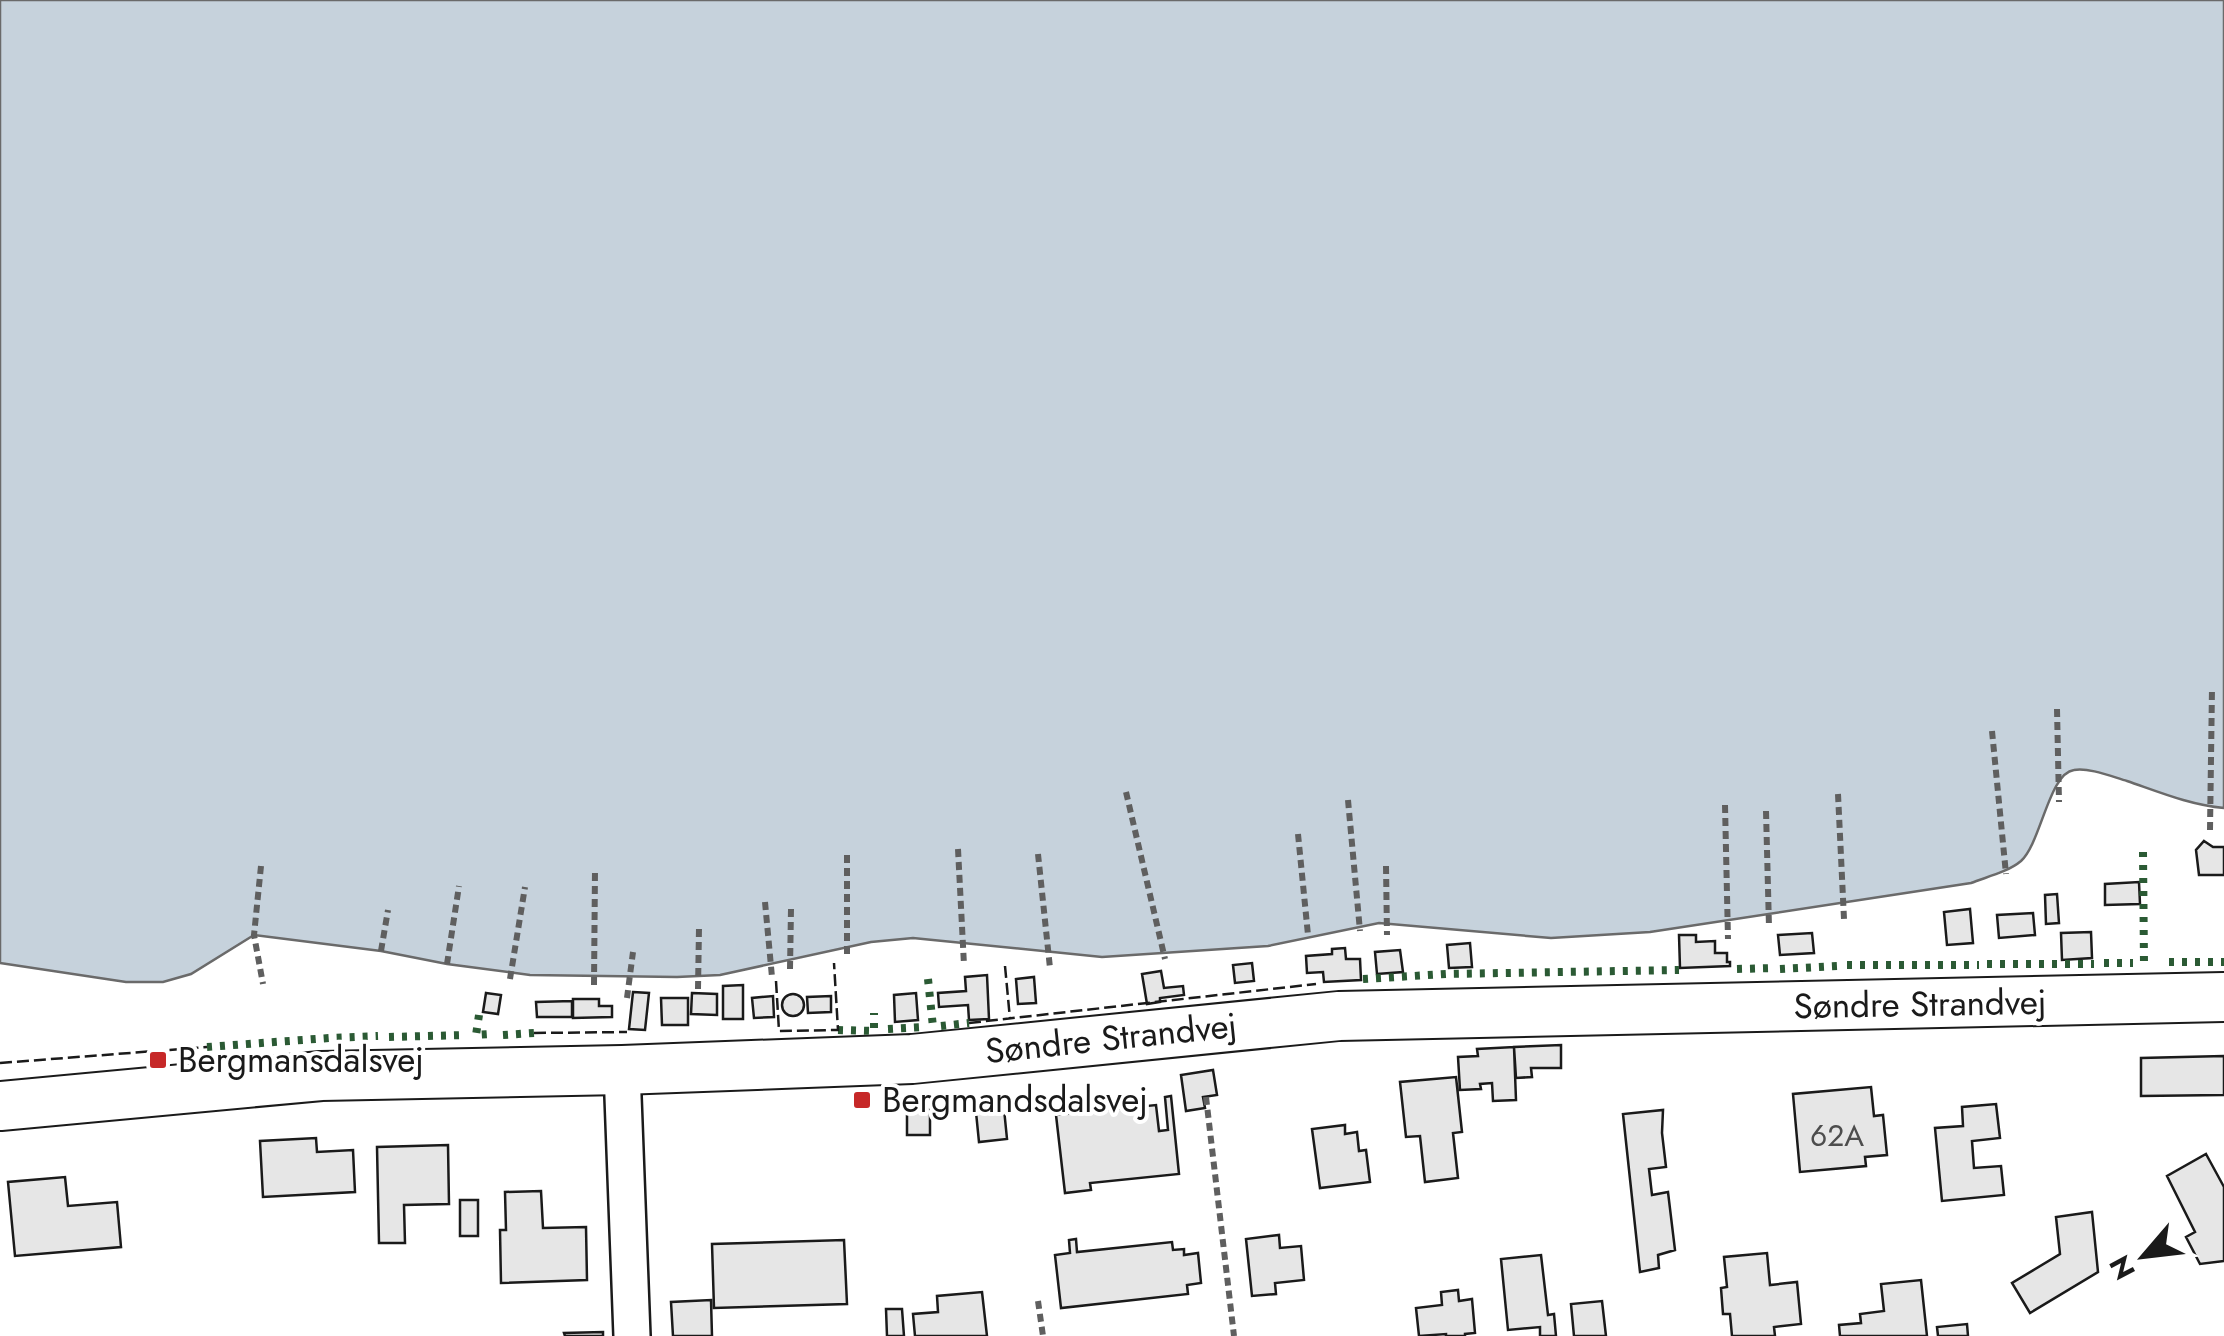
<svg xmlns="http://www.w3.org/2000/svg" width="2224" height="1336" font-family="Jost,sans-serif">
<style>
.water{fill:#c6d2dc;stroke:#6a6a6a;stroke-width:2.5}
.building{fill:#e6e6e6;stroke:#1a1a1a;stroke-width:2.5}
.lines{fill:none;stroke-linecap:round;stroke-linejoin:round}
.minor-casing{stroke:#1a1a1a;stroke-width:40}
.secondary-casing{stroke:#1a1a1a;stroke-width:52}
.path{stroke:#5f5f5f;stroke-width:6;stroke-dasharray:8 5;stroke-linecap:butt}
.minor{stroke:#fff;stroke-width:35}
.secondary{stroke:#fff;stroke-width:48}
.hedge{stroke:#2b5a34;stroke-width:8;stroke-dasharray:5 8;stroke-linecap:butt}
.fence{stroke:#1a1a1a;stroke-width:2.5;stroke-dasharray:12 5;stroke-linecap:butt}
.poi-dot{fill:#c62828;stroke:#fff;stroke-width:4}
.labels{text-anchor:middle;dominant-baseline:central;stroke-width:8;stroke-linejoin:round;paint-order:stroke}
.number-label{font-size:30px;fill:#4d4d4d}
.street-label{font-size:35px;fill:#1a1a1a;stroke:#fff}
.poi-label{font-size:35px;fill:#1a1a1a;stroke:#fff;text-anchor:start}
</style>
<rect width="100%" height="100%" fill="#fff"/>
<!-- water -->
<path class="water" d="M0,0H2224V808C2190,805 2159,792 2127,781C2113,777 2088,767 2074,770C2049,773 2041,843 2021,861C2008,872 1986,877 1971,883L1650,932L1551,938L1379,923L1268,946L1102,957L913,938L871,942L720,975L677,977L530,975L447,964L381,951L254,935L191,974L163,982H126L0,963Z"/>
<!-- building -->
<path class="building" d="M2204,841L2213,847H2224V875H2199L2196,850Z
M2139,882L2140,904L2105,905V884Z
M2057,894L2059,923L2046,924L2045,895Z
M1970,909L1973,943L1947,945L1944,912Z
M2033,913L2035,935L1999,938L1997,915Z
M2091,932L2092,958L2062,960L2061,933Z
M1812,933L1814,953L1780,955L1778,935Z
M1679,935H1696V942L1715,941V953H1727V962H1730V966L1680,968Z
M1470,943L1472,967L1449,968L1447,945Z
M1345,948L1346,959H1360L1361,980L1324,982L1323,972L1307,973L1306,956L1332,954V949Z
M1400,950L1403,972L1377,974L1375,952Z
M1252,963L1254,981L1235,983L1233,965Z
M1161,971L1164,988L1183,986L1184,995L1160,998V1002L1147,1004L1142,974Z
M987,975L989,1019L969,1020L968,1005L939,1007L938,993L966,991L965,977Z
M1034,977L1036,1003L1018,1004L1016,979Z
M743,985V1019H723V986Z
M633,992L649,993L645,1030L629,1029Z
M486,993L501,995L498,1014L483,1012Z
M692,993L717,994V1015L691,1014Z
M916,993L918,1020L895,1022L894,995Z
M782 1005a11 11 0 1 1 22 0a11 11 0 1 1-22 0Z
M773,996L774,1017L754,1018L752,998Z
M831,996V1012L808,1013L807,997Z
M661,998H688V1025H662Z
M573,999H599V1006H612V1017L573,1018Z
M572,1001V1017H537L536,1002Z
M1561,1045V1068H1531L1532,1077L1516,1078L1514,1047Z
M1514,1047L1516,1100L1493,1101L1492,1083L1480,1084L1481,1089L1460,1090L1458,1057L1478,1056L1477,1049Z
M2224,1056V1095L2141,1096V1058Z
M1213,1070L1217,1095L1203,1097L1205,1108L1186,1111L1181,1075Z
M1456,1077L1462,1132L1453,1133L1458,1178L1425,1182L1420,1136L1406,1137L1400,1082Z
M1871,1087L1874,1116L1883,1115L1887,1155L1865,1157L1866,1166L1800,1172L1793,1094Z
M1171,1096L1179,1174L1090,1183L1091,1190L1065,1193L1056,1115L1156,1105L1159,1131L1168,1130L1165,1097Z
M1003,1099L1007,1139L979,1142L975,1102Z
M1996,1104L2000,1138L1972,1141L1974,1168L2001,1166L2004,1195L1942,1201L1935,1128L1963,1126L1962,1107Z
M907,1109H930V1135H907Z
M1663,1110L1662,1133L1666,1167L1649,1169L1652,1195L1668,1192L1675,1250L1658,1255L1659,1268L1640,1272L1623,1114Z
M1345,1125V1134L1357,1132L1359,1151L1366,1150L1370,1182L1320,1188L1312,1129Z
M316,1138L317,1152L353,1150L355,1192L263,1197L260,1141Z
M448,1145L449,1204L404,1205L405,1243H379L377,1147Z
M2206,1154L2224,1187V1261L2200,1264L2186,1237L2195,1232L2167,1176Z
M65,1177L68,1206L117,1202L121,1247L15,1256L8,1182Z
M541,1191L543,1228L586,1227L587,1280L501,1283L500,1230H506L505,1192Z
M460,1200H478V1236H460Z
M2092,1212L2098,1272L2030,1313L2012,1283L2060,1254L2056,1217Z
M1279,1235L1280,1248L1301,1246L1304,1280L1275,1283L1276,1294L1252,1296L1246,1239Z
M1076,1239L1077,1252L1172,1242L1173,1250L1184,1249V1255L1198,1253L1201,1283L1187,1285L1188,1294L1061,1308L1055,1255L1070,1253L1069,1240Z
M844,1240L847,1304L714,1308L712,1244Z
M1767,1253L1770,1285L1797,1282L1801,1324L1774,1327L1775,1336H1732L1730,1314H1723L1721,1288L1727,1287L1724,1257Z
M1541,1255L1548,1315L1554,1314L1556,1336H1540V1327L1508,1330L1501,1259Z
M1921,1280L1927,1336H1840L1839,1325L1861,1323L1860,1314L1884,1311L1881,1284Z
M1458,1290L1459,1301L1472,1299L1475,1333L1465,1334V1336H1446V1334L1419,1336L1416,1308L1442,1305L1441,1292Z
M982,1292L987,1336H915L913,1314L938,1312L937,1296Z
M711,1300L712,1336H673L671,1302Z
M1602,1301L1606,1336H1574L1571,1304Z
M886,1309H902L904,1336H887Z
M1967,1324L1968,1336H1938L1937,1327Z
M603,1332V1336H565L564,1333Z"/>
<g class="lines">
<!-- minor casing -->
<g class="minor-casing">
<path id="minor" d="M622,1070L632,1336"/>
</g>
<!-- secondary casing -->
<g class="secondary-casing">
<path id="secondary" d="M0,1106L321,1076L622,1070L912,1059L1339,1016L2224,997"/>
</g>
<!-- path -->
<path class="path" d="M2057,709L2059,802
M1992,731L2006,874
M1126,792L1165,959
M1838,794L1844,919
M1348,800L1360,931
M1725,805L1728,939
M1766,811L1769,927
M2210,830L2212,688
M1298,834L1308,935
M958,849L964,965
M1038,854L1050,968
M847,855V955
M261,866L254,935L263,984
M1386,866L1387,935
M765,902L772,977
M381,951L388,910
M447,964L459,886
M790,969L791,909
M510,979L525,887
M594,985L595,870
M698,989L699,928
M627,998L633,952
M1206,1097L1234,1336
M1038,1301L1043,1336"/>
<!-- minor -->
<use href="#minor" class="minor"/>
<!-- secondary -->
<use href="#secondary" class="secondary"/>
<!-- hedge -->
<path class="hedge" d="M2143,852L2144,964
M2169,962H2224
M2104,963H2133
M1987,964H2094
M1847,965H1979
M1737,969L1773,968
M1780,969L1839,966
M928,979L933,1027
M1363,979L1446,974L1679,970
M479,1015L476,1035L491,1034
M941,1026L969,1023
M888,1029L925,1027
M838,1030L874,1031V1013
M503,1035L534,1033
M389,1037L465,1035
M207,1047L329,1038L378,1036"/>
<!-- fence -->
<path class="fence" d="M1005,966L1010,1019
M776,981L779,1031L838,1030L834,963
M969,1023L1316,984
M534,1033L627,1032
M0,1063L207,1047"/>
</g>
<!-- markers -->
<g class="poi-dot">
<rect x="148" y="1050" width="20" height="20" rx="5"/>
<rect x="852" y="1090" width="20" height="20" rx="5"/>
</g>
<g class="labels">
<!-- number labels -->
<g class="number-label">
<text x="1837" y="1135">62A</text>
</g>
<!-- street labels -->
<g class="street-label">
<text transform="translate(1920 1004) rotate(-1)">Søndre Strandvej</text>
<text transform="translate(1111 1038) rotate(-6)">Søndre Strandvej</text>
</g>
<!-- poi labels -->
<g class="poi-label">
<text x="178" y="1060">Bergmansdalsvej</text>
<text x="882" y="1100">Bergmandsdalsvej</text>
</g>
</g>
<!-- north arrow -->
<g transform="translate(2144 1256) rotate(242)" stroke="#ffffff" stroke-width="8" paint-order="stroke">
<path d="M0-8L18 38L0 25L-18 38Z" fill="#1a1a1a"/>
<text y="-15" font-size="28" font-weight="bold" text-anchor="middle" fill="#1a1a1a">N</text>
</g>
</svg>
